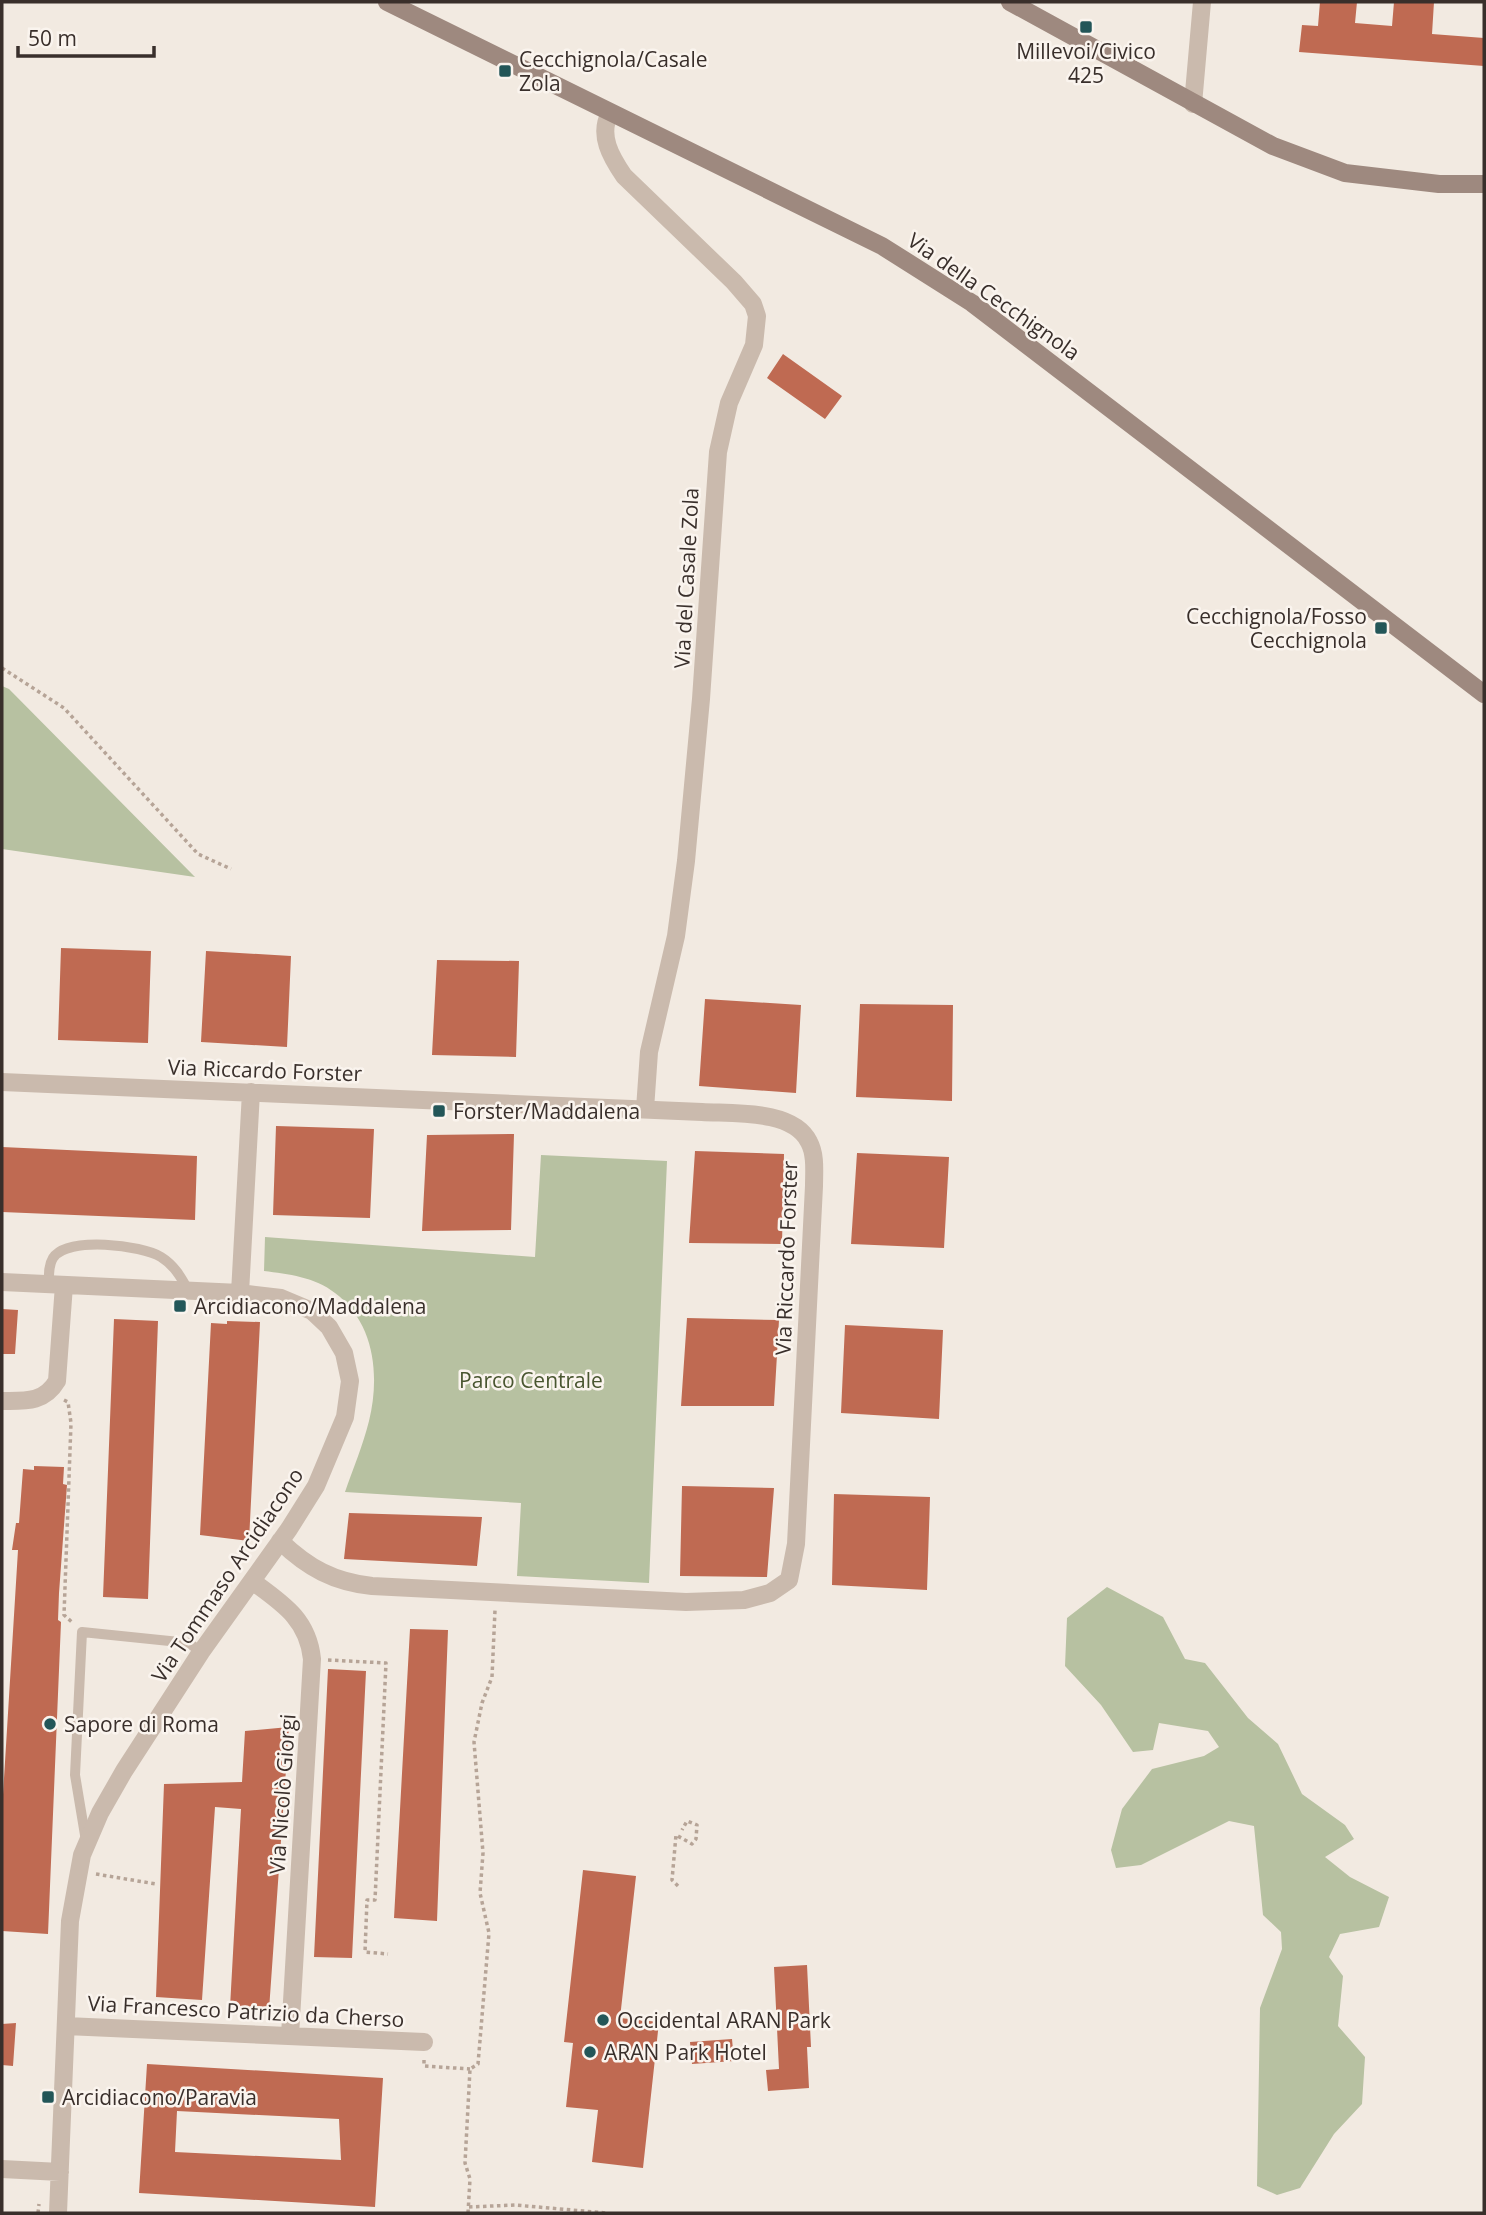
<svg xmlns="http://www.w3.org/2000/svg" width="1486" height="2215" font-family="'Open Sans',sans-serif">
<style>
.green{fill:#b7c1a1}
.building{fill:#bf6a52;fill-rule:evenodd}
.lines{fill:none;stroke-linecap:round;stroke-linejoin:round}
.path{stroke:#b6a497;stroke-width:3.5;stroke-dasharray:3.5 3.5;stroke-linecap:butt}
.lane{stroke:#cabaad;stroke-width:10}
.street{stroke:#cabaad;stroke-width:18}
.secondary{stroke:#9e897f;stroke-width:18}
.poi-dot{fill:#235658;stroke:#faf4ee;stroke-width:2.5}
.labels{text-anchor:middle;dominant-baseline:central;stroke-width:5;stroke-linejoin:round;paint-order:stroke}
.poi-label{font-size:21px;fill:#392f2b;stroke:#faf4ee;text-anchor:start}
.street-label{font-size:21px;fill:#392f2b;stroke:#faf4ee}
.park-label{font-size:21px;fill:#495630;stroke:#faf4ee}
</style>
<rect width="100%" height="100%" fill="#f2eae1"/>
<!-- green -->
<path class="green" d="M2,686L9,689L195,877L2,849Z
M541,1155L667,1161L649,1583L517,1576L521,1503L345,1492C353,1469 363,1445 369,1421C380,1376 375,1323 335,1293C315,1277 288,1274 264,1271L265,1237L535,1257Z
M1107,1587L1163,1617L1185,1659L1205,1663L1248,1718L1278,1744L1302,1794L1345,1825L1354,1839L1325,1857L1350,1877L1389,1897L1379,1927L1340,1934L1329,1957L1343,1976L1338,2026L1365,2057L1362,2104L1334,2134L1300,2188L1277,2195L1257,2186L1260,2008L1282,1949L1281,1932L1263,1915L1254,1826L1229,1821L1141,1865L1116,1868L1111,1850L1122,1809L1152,1769L1204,1756L1219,1747L1208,1731L1159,1723L1153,1750L1133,1752L1101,1705L1065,1666L1067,1618Z"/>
<!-- building -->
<path class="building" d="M1320,2H1357L1355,23L1392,26L1394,2H1434L1432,34L1484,38V66L1299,52L1302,25L1318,26Z
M783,354L842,396L825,419L767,378Z
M61,948L151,951L148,1043L58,1040Z
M206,951L291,956L287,1047L201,1042Z
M437,960L519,961L516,1057L432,1055Z
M705,999L801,1005L796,1093L699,1086Z
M860,1004L953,1005L952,1101L856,1097Z
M276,1126L374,1129L370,1218L273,1215Z
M514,1134L511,1230L422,1231L427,1135Z
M2,1147L197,1156L195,1220L2,1212Z
M695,1151L784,1154L782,1244L689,1243Z
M857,1153L949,1157L944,1248L851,1244Z
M2,1309L18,1310L15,1354H2Z
M687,1318L779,1320L774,1406H681Z
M114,1319L158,1321L148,1599L103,1597Z
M227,1321L260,1322L249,1541L200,1535L211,1323L227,1324Z
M845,1325L943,1330L939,1419L841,1413Z
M34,1466L64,1467L63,1484L67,1485L59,1593L58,1620L61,1622L48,1934L2,1931V1811L18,1550H12L16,1523H19L23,1469L34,1470Z
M682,1486L774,1488L767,1577L680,1576Z
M834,1494L930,1497L927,1590L832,1585Z
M349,1513L482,1517L477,1566L344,1559Z
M410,1629L448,1630L437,1921L394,1918Z
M328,1669L366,1671L352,1958L314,1957Z
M289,1727L269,2010L230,2007L241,1809L215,1807L202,2000L156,1997L164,1784L242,1782L245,1731Z
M583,1870L636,1876L620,2018L659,2022L643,2168L592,2162L598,2110L566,2107L573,2043L564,2042Z
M807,1965L811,2047H807L809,2088L768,2091L766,2070L779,2069L774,1967Z
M16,2023L13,2066L2,2065V2024Z
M732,2039L734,2061L692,2064L690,2042Z
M147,2064L383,2078L375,2207L139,2193ZM177,2111L339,2119L341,2160L175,2152Z"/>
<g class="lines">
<!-- path -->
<path class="path" d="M2,668L64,708L198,854L231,869
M64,1400L68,1402L71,1423L64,1615L73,1623
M328,1660L386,1663L375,1900H367L365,1952L388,1954
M96,1874L156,1884
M678,1886L672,1880L676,1835L692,1844L696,1839L697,1825L687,1821L682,1830
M424,2060V2066L470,2069
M469,2207L515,2205L606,2213
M38,2213L39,2204
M468,2213L470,2179L465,2163L470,2069L478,2064L489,1933L480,1893L483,1853L474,1742L482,1703L492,1677L495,1610"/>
<!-- lane -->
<path class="lane" d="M49,1285C49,1276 48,1266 53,1258C67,1236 142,1245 161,1257C174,1265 181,1277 188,1290
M86,1841L75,1775L82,1632L189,1643L201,1652"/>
<!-- street -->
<path class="street" d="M1193,104L1202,2
M610,113C598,135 611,157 624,176L734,282L753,304L757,316L754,345L729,403L718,452L701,699L686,861L676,936L649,1052L645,1109
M2,1082L702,1112C732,1114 793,1109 809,1142C816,1155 814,1172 814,1186L796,1544L789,1580L770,1593L744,1600L686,1602L372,1586C334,1582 308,1568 280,1541
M2,1282L240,1293L281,1298L312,1311L329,1327L344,1353L350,1381L345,1417L316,1486L289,1529L201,1652L124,1771L100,1813L82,1855L70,1921L58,2213
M240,1293L251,1092
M2,1401C25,1401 44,1403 57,1381L64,1285
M252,1581C282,1603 308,1619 312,1659L290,2036
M66,2026L424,2042
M2,2169L60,2172"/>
<!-- secondary -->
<path class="secondary" d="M387,2L882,246L972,303L1484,694
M1010,2L1273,146L1345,173L1439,184H1484"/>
</g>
<!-- markers -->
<g class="poi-dot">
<rect x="1079" y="20" width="14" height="14" rx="3.5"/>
<rect x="498" y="64" width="14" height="14" rx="3.5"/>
<rect x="1374" y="621" width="14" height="14" rx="3.5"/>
<rect x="432" y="1104" width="14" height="14" rx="3.5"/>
<rect x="173" y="1299" width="14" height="14" rx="3.5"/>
<circle cx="50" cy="1724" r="7"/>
<circle cx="603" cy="2020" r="7"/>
<circle cx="590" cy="2052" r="7"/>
<rect x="41" y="2090" width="14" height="14" rx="3.5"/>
</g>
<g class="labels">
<!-- poi labels -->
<g class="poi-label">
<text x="1086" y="51" text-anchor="middle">Millevoi/Civico<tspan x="1086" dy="24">425</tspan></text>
<text x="519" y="59">Cecchignola/Casale<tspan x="519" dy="24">Zola</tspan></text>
<text x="1367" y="616" text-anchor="end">Cecchignola/Fosso<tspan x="1367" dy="24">Cecchignola</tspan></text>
<text x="453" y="1111">Forster/Maddalena</text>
<text x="194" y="1306">Arcidiacono/Maddalena</text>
<text x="64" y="1724">Sapore di Roma</text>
<text x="617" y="2020">Occidental ARAN Park</text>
<text x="604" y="2052">ARAN Park Hotel</text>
<text x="62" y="2097">Arcidiacono/Paravia</text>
</g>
<!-- street labels -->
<g class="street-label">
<text transform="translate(994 296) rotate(35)">Via della Cecchignola</text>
<text transform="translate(686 578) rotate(-87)">Via del Casale Zola</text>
<text transform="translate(265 1070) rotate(2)">Via Riccardo Forster</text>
<text transform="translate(786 1258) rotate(-88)">Via Riccardo Forster</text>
<text transform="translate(227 1575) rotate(-56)">Via Tommaso Arcidiacono</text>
<text transform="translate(282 1794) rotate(-86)">Via Nicolò Giorgi</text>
<text transform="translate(246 2011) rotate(3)">Via Francesco Patrizio da Cherso</text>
</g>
<!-- park labels -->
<g class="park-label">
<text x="531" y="1380">Parco Centrale</text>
</g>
</g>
<!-- border -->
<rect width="1486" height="2215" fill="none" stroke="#392f2b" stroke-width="7"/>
<!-- scale -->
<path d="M18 46v10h136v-10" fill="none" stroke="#392f2b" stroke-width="3.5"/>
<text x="28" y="46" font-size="21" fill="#392f2b" stroke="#faf4ee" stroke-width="5" paint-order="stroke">50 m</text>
</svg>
